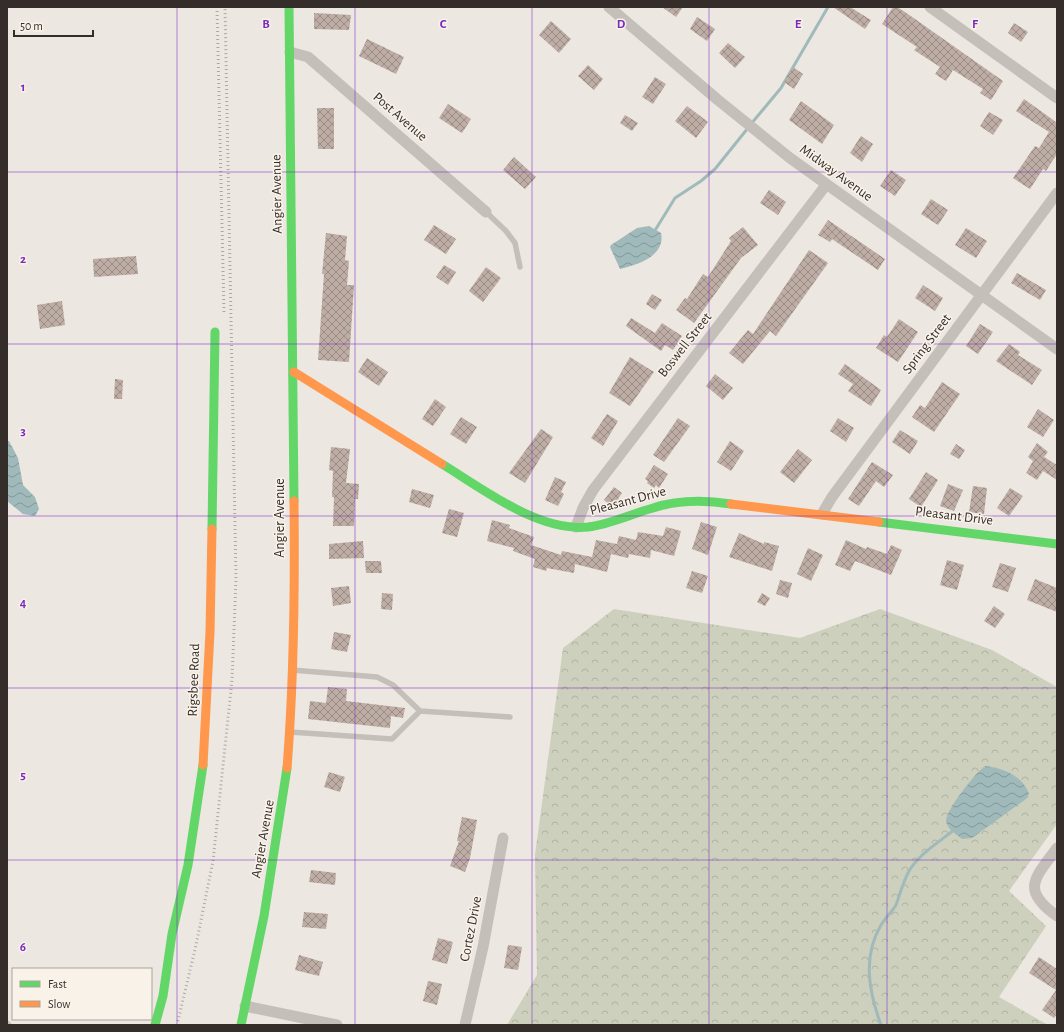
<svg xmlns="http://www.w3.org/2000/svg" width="1064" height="1032" font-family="'Alegreya Sans',sans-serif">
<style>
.forest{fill:url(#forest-crowns)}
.water{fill:url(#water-waves)}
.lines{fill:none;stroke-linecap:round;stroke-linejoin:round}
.stream{stroke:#a0babb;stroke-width:3}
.building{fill:url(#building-cross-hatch)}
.lane{stroke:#c5bfba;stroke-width:5.5}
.street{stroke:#c5bfba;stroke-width:11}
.fast{stroke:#63d668;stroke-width:9}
.slow{stroke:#ff974d;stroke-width:9}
.rail{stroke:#ada8a4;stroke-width:3;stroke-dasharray:1 3;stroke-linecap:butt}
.grid{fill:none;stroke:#7b2cbf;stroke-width:1;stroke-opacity:0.55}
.labels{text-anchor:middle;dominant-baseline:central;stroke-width:3;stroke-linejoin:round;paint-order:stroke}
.street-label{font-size:14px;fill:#352d29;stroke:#f8f2e9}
.grid-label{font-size:13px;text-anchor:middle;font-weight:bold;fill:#7b2cbf;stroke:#f8f2e9;stroke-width:3;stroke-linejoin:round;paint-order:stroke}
</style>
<defs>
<pattern id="forest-crowns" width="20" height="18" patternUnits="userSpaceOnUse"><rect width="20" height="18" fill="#ccd0bc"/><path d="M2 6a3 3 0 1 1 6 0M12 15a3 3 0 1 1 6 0" fill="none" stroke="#b0b3a2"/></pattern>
<pattern id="water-waves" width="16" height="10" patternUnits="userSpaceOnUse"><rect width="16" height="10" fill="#a0babb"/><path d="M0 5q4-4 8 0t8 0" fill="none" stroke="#839898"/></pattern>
<pattern id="building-cross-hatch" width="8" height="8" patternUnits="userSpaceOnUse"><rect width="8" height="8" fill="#beada4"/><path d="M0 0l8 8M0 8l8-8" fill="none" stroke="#9b8d86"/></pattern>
</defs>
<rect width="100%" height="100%" fill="#ece7e1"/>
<!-- forest -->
<path class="forest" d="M614,609L800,638L880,609L992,650L1057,687V824L1009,891L1046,926L999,997L1048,1025H507L537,975L535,855L563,648Z"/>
<!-- water -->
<path class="water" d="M649,226L661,233C666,256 637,265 620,269L610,247L611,245L637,228Z
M7,441H9L18,458L23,485L35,497L39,509L35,516L23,514L7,501Z
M985,766C1003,768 1023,776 1029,794L1026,799L972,838L962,839C956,834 947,829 946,821C946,810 976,772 985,766Z"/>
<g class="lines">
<!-- stream -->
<path class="stream" d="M751,124L781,88L828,7
M654,232L675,198L701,181L715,169L748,128
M881,1025C869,992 862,957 881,925C885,918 892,912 896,905C900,894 903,882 909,871C919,854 939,842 954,830"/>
</g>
<!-- building -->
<path class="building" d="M662,7H683L676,17Z
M833,7H850L871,20L865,29Z
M893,7H897L905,12L1003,81L991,100L980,93L983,89L953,70L946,81L935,74L940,67L914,50L917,47L882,24Z
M314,13L351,15L349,30L314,29Z
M697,17L715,29L707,41L690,29Z
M551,21L571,39L559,53L539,35Z
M1014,23L1028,32L1021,42L1008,33Z
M367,39L404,57L396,74L359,56Z
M728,43L745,57L735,68L719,53Z
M588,65L603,79L594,90L578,76Z
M793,67L803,74L794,89L784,82Z
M655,77L666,84L653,104L642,97Z
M1024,99L1056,122L1057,120V154L1046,171L1043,169L1030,189L1013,178L1035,146L1039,148L1049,132L1016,111Z
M801,101L834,125L822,144L789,120Z
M448,104L471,119L462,133L439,118Z
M687,106L708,122L696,138L675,121Z
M317,108H334V149H318Z
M989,112L1003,120L993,135L980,126Z
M625,115L638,123L632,131L620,123Z
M861,136L873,144L862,162L850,153Z
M514,157L536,177L525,189L503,170Z
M891,170L906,180L895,196L880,186Z
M769,190L786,202L778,215L760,203Z
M931,199L948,210L938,225L921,214Z
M828,220L885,259L878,270L832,239L830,242L818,235Z
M434,225L456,239L446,254L424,240Z
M743,227L758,245L741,258L694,323L676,310L685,298L687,299L703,274L708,277L731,241L729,238Z
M966,228L987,241L976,258L955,245Z
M326,233L347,236L345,260L349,261L347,285H354L349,362L318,360L324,274H322Z
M809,250L828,263L776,336L770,331L743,364L729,353L748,330L753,334Z
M136,256L138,274L94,277L93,259Z
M444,265L456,272L448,285L436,277Z
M486,267L501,278L483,302L469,291Z
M1017,273L1046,290L1040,300L1011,283Z
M923,285L943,298L935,311L915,298Z
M652,294L662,300L655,310L646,304Z
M62,301L65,325L40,329L37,305Z
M631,318L655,333L662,323L682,336L673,350L665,345L661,351L626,326Z
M899,319L918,332L898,362L876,348L884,335L887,337Z
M980,324L993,332L978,354L966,346Z
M1009,344L1020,352L1018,355L1042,370L1032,385L996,361Z
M630,357L654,372L630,406L609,393Z
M367,358L388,372L379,386L358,372Z
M845,364L881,390L871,406L848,391L853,384L838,374Z
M715,374L733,388L723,400L706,386Z
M115,379L123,380L122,399H114Z
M942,382L960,394L934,432L912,417L920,405L925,408Z
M435,399L446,407L433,426L422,419Z
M1038,409L1054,420L1043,437L1027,427Z
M607,414L618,421L603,446L591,438Z
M461,417L477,427L466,444L450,434Z
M678,418L690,426L664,462L653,455Z
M838,418L854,428L846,442L830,431Z
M541,429L553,437L525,483L509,473Z
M900,430L918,441L910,454L892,442Z
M730,441L744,451L731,471L717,462Z
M1037,443L1048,452L1044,457L1057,465V480L1043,471L1037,480L1026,473L1033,461L1028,457Z
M956,444L965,450L959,459L950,454Z
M331,447L350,449L346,483L359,484L358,499H355L354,526H333L334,497H332L333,471L329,470Z
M798,449L812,460L794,483L780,472Z
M872,462L893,475L884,487L876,481L859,506L848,499Z
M654,465L668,474L659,488L656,485L654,488L647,483L648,481L645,479Z
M926,472L938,480L921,507L909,499Z
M555,477L566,482L561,492L564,494L558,506L545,500Z
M948,484L963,490L954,511L940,506Z
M973,486L987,488L984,514L969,512Z
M614,487L622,493L613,507L604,500Z
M1010,488L1023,496L1009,516L997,508Z
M412,489L434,495L430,508L409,502Z
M449,509L464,513L457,537L442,533Z
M492,520L510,525L509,528L534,537L531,545L561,555L562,551L592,557L596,540L617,544L619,536L636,540L638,532L663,536L666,527L681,531L674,556L651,550L650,558L629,554L628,558L611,554L607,572L575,564L574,573L547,568L546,571L533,567L535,559L513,551L514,548L487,541Z
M701,522L717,527L708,555L692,549Z
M739,533L764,544V542L779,546L772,571L729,557Z
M846,540L866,549L867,547L887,554L891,545L902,550L891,575L855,561L850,571L835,565Z
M363,541L364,558L329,559V544Z
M808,548L823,555L811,581L797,574Z
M947,560L964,565L957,590L940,585Z
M365,561H381L382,573H366Z
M1000,563L1016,568L1008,592L992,587Z
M692,571L708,576L702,593L686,588Z
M1035,579L1057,588V612L1027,600Z
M780,580L792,583L788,598L776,594Z
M349,586L351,603L333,606L331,588Z
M382,593L393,594L392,610L381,609Z
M762,593L770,598L765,606L757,602Z
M994,606L1005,614L995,628L984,621Z
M334,632L351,635L347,652L331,649Z
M328,687L347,689L346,701L405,708L403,718L391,716L390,728L308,719L310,701L326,703Z
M329,772L345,777L340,792L324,787Z
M462,817L477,820L470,858L465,872L450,866L459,841H457Z
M311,870L336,873L335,885L309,882Z
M304,912L328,914L326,929L302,927Z
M438,938L453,942L447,964L432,960Z
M508,945L522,947L518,970L504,968Z
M299,955L323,962L319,976L295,970Z
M1039,957L1057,969V1014L1054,1018L1042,1010L1056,990L1029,973Z
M428,981L442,984L437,1005L423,1001Z"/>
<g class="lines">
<!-- lane -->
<path class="lane" d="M486,212L506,231L515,243L520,267
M292,670L377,677L393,685L420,711
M290,732L392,739L420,711L510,717
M7,1023L9,1025"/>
<!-- street -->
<path class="street" d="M609,7L718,100L790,158L1057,349
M930,7L1057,98
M290,52L308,57L486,212
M822,514L832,497L1057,193
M576,527L583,508L593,490L826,185
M1057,848C1035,878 1020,890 1057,916
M245,1006L337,1025
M465,1025L483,947L503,838"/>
<!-- fast -->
<path class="fast" d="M289,7L294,501
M442,464C483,489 538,532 588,527C611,524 631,514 653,508C678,500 705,500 731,504
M879,522L1057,544
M212,529L215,332
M155,1025L163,996L172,934L188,865L203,765
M241,1025L264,916L287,768"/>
<!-- slow -->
<path class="slow" d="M294,372L442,464
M731,504L879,522
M203,765L210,632L212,529
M287,768C294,680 295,590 294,501"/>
<!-- rail -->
<path class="rail" d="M217,7L224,312
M177,1025L196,945L213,861L232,680L236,578L225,7"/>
</g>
<!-- grid -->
<path class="grid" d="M177,7V1025M355,7V1025M532,7V1025M709,7V1025M887,7V1025M7,172H1057M7,344H1057M7,516H1057M7,688H1057M7,860H1057"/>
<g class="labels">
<!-- street labels -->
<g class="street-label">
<text transform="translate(400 117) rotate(41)">Post Avenue</text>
<text transform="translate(836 173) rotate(36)">Midway Avenue</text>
<text transform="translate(277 194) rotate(-91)">Angier Avenue</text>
<text transform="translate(927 344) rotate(-53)">Spring Street</text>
<text transform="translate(685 345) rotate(-52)">Boswell Street</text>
<text transform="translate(628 501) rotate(-15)">Pleasant Drive</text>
<text transform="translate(954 516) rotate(7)">Pleasant Drive</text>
<text transform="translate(280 518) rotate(-90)">Angier Avenue</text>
<text transform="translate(194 680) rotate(-88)">Rigsbee Road</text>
<text transform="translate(263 839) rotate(-80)">Angier Avenue</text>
<text transform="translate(471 929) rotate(-79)">Cortez Drive</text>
</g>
</g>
<g class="grid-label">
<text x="266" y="28">B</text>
<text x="443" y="28">C</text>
<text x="621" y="28">D</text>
<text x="798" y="28">E</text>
<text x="975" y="28">F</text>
<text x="23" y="91">1</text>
<text x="23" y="263">2</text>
<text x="23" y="435">3</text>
<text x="23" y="607">4</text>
<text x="23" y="779">5</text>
<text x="23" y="951">6</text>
</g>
<!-- border -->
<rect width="1064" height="1032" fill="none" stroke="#352d29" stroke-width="16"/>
<!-- legend -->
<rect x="12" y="968" width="140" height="52" fill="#f8f2e9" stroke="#aaa39c"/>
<rect x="20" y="981" width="20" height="6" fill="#63d668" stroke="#aaa39c"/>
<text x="48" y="988" font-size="12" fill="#352d29">Fast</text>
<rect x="20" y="1001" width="20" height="6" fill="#ff974d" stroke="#aaa39c"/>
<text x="48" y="1008" font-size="12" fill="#352d29">Slow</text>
<!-- scale -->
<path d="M14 30v6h79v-6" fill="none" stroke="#352d29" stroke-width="2"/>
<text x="20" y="30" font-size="12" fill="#352d29" stroke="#f8f2e9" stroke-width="3" paint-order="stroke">50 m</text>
</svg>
